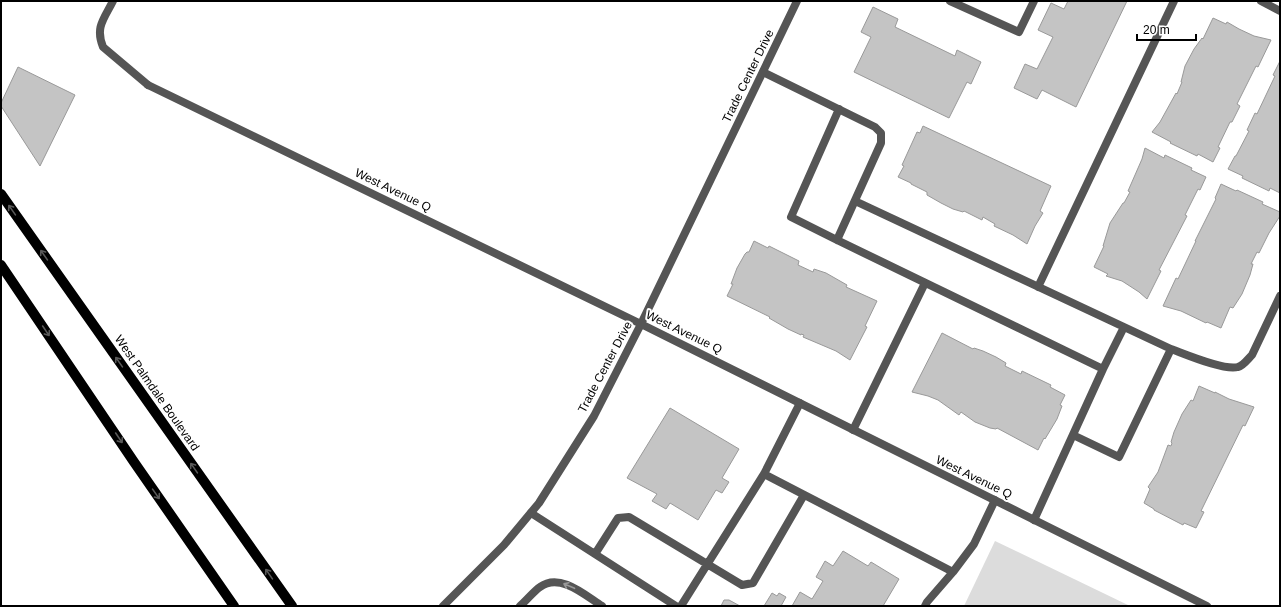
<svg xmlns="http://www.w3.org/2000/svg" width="1281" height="607" font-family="Arial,sans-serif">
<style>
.green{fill:#dcdcdc}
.building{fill:#c4c4c4;stroke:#999}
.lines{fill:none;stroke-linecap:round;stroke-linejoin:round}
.lane{stroke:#555;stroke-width:8}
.street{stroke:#555;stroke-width:8}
.primary{stroke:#000;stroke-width:10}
.oneway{stroke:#595959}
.oneway2{stroke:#999}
.labels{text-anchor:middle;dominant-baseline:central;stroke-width:4;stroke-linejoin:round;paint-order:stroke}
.street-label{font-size:12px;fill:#000;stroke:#fff}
</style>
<rect width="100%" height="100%" fill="#fff"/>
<!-- green -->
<path class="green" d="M995,541L1130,606H964Z"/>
<!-- building -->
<path class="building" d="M1068,1H1127L1076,107L1042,90L1037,99L1014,88L1025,64L1037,69L1053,37L1038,30L1051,3L1064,9Z
M873,7L898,19L895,27L955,56L957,50L981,62L971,84L967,82L949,118L854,72L871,37L861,32Z
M1213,18L1226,24L1227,22L1239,29L1254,36L1271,40L1258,67L1256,66L1237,104L1240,106L1232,122H1230L1218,147L1220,148L1213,162L1198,154L1197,156L1170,143L1171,142L1152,132L1160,122L1176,93L1177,94L1182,82H1181L1185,66L1194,49L1202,38L1203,39Z
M1280,61V193L1270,188L1269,191L1242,178L1243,176L1228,169L1235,156H1236L1249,131L1247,130L1255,113L1257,114L1275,76L1273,75Z
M18,67L75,95L40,166L1,106V103Z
M923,126L1051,186L1040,211L1043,213L1035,226L1027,244L1013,235L994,226L995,224L983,217L982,220L964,211L963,212L953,209L941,203L927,195V192L911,184V183L898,177L904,166L902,165L917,132L920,133Z
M1145,148L1164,158L1165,155L1192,168L1191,170L1206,177L1200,190L1198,189L1185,215L1187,216L1159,270L1161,271L1147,299L1139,292L1122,281L1106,276L1108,274L1094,267L1104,246H1103L1110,223L1123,203H1124L1130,192L1128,191L1142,159Z
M1221,184L1236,191L1237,190L1263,202L1262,204L1280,212V216L1269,233L1259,253L1257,252L1251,264H1253L1250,275L1242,294L1233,308L1230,307L1221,328L1207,322L1206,323L1181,311L1163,306L1176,278L1178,279L1196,241H1195L1216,199L1215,198Z
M754,241L768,248L769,246L799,261L798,265L813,272L814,269L826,273L847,285L846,287L877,301L865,326L867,327L850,360L836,351L803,337L804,335L801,334V335L788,329L769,318L770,317L727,296L733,284H731L737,268L745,254L747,252H749Z
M942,333L973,349L974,348L983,351L996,357L1006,363L1005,366L1021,374L1022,371L1051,385L1050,387L1065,395L1060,405L1062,406L1057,419L1045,439L1044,438L1038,450L997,428L996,429L990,428L975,422L961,412L959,415L938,400L928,396L912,392Z
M1199,386L1215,393V392L1229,399L1254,407L1245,426L1243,425L1201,511L1204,512L1196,528L1184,523L1183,525L1154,510V509L1144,503L1150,489L1148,487L1158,472L1168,445L1171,446L1172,443L1171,442L1174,432L1182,414L1191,400L1193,401Z
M670,408L739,449L722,478L729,482L722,493L716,490L698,520L670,503L666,509L652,501L657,494L627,478Z
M843,551L868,566L871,562L899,579L883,606H792L800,592L812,599L823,581L816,577L825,561L833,566Z
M772,593L777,596L779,593L786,597L781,606H764Z
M724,600H729L740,606H721Z"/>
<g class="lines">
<!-- lane -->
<path class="lane" d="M113,1C104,19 95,27 103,47L148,85
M950,1L1019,32L1034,1
M1261,1L1280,11
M763,72L875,127L881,133V143L837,240L791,217L839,109
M855,201L1171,349L1119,457L1073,435
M837,240L1103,369L1034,520
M1038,287L1174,1
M1171,349C1185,354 1224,371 1238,367C1243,366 1248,359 1252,355L1280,296
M1103,369L1124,327
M853,430L925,283
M764,474L953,572
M531,513L676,606
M595,554L618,518L629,517L742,585L753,583L804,495
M520,606C527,600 533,592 540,587C560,572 586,596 602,606
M681,606L764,474L800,403
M925,606L927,602L953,572L974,544L995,500"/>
<!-- street -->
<path class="street" d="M148,85L641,324L1207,606
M443,606L504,545L539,503L594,416L641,324L797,1"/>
<!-- primary -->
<path class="primary" d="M1,194L292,606
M1,265L134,462L234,606"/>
</g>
<!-- one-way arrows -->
<defs><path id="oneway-shaft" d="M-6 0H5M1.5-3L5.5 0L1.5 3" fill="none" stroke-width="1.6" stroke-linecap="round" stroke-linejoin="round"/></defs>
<g class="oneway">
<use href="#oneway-shaft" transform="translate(12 210) rotate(-125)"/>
<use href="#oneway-shaft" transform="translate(44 255) rotate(-125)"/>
<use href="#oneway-shaft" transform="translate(46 331) rotate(56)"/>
<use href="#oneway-shaft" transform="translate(119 362) rotate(-125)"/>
<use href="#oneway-shaft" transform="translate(119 438) rotate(56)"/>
<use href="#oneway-shaft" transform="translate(194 468) rotate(-125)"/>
<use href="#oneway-shaft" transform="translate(156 494) rotate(55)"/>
<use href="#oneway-shaft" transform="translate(269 574) rotate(-125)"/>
</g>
<use class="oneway2" href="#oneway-shaft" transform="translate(569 586) rotate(-157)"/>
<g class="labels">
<!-- street labels -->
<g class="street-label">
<text transform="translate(748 76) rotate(-64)">Trade Center Drive</text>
<text transform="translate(393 190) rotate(26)">West Avenue Q</text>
<text transform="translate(684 332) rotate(26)">West Avenue Q</text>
<text transform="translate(605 367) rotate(-62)">Trade Center Drive</text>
<text transform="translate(157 393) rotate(55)">West Palmdale Boulevard</text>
<text transform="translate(974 477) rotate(26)">West Avenue Q</text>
</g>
</g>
<!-- border -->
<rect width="1281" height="607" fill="none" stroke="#000000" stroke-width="4"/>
<!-- scale -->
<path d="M1137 34v6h59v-6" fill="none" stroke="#000000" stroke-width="2"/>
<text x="1143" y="34" font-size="12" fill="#000000" stroke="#ffffff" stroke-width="3" paint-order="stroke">20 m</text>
</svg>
